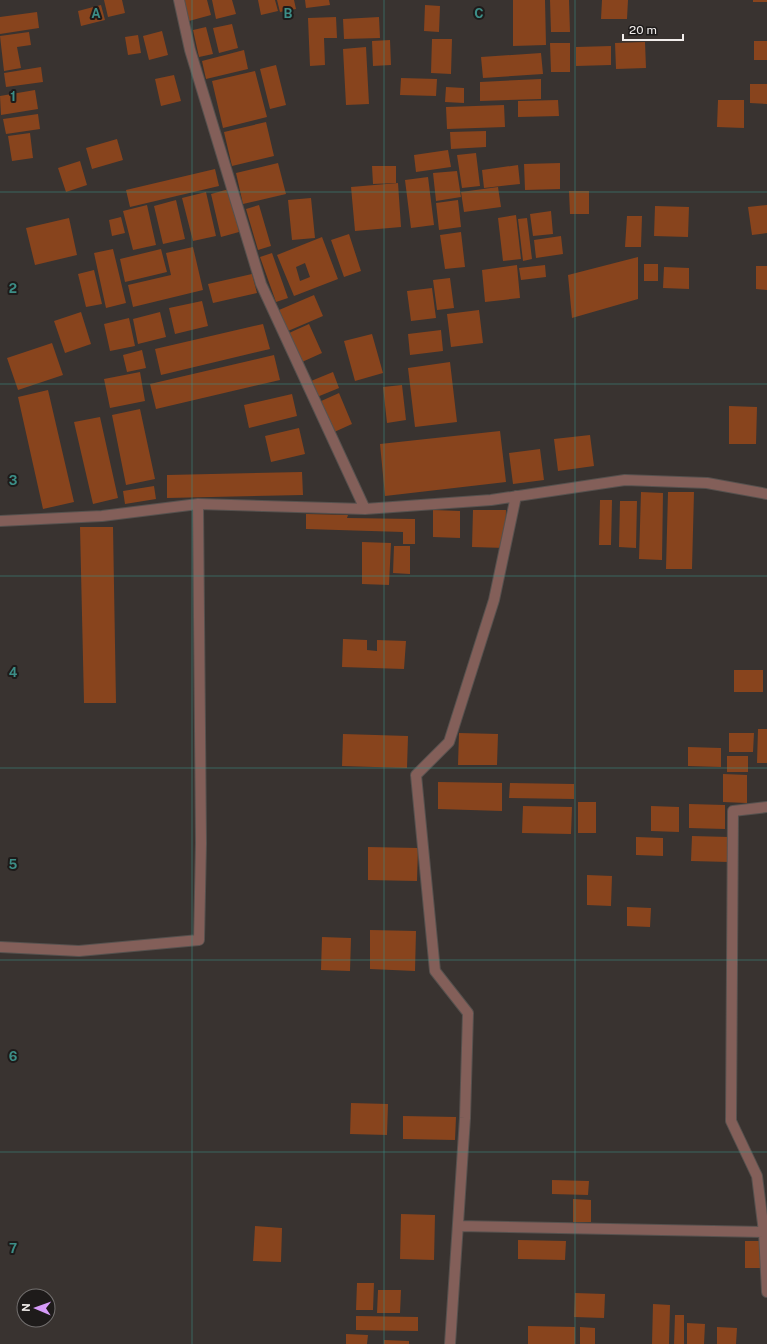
<svg xmlns="http://www.w3.org/2000/svg" width="767" height="1344" font-family="'Public Sans',sans-serif">
<style>
.building{fill:#88441d;fill-rule:evenodd}
.lines{fill:none;stroke-linecap:round;stroke-linejoin:round}
.minor-casing{stroke:#56514e;stroke-width:12}
.minor{stroke:#835f59;stroke-width:10}
.grid{fill:none;stroke:#3c8e87;stroke-width:1;stroke-opacity:0.55}
.grid-label{font-size:13px;text-anchor:middle;font-weight:bold;fill:#3c8e87;stroke:#1e1b1a;stroke-width:4;stroke-linejoin:round;paint-order:stroke}
</style>
<rect width="100%" height="100%" fill="#393330"/>
<!-- building -->
<path class="building" d="M104,0H122L125,13L108,17Z
M184,0H207L211,15L189,21Z
M212,0H232L236,14L216,19Z
M258,0H275L278,11L261,15Z
M277,0H294L296,9L280,12Z
M305,0H329L330,5L306,8Z
M513,0H545L546,45L513,46Z
M550,0H569L570,32H551Z
M602,0H628L627,19H601Z
M753,0H767V2H753Z
M101,5L105,20L81,26L78,11Z
M425,5L440,6L439,32L424,31Z
M37,12L39,28L0,34V17Z
M336,17L337,38H324L325,65L310,66L308,18Z
M379,17L380,38L344,39L343,19Z
M232,24L238,48L219,53L213,28Z
M206,27L213,54L199,57L193,30Z
M162,31L168,55L149,60L143,36Z
M29,32L31,45L17,47L21,68L4,71L0,36Z
M138,35L141,53L128,55L125,37Z
M432,39H452L451,74L431,73Z
M390,40L391,65L373,66L372,41Z
M754,41H767V60H754Z
M645,42L646,68L616,69L615,43Z
M550,43H570V72H551Z
M611,46V65L576,66V47Z
M366,47L369,104L346,105L343,49Z
M244,50L248,69L206,79L202,61Z
M541,53L543,74L483,78L481,57Z
M276,65L286,105L270,109L260,69Z
M41,67L43,82L6,87L4,73Z
M255,71L267,117L223,128L212,81Z
M174,75L181,101L161,106L155,79Z
M401,78L437,79L436,96L400,95Z
M541,79V99L480,101V82Z
M750,84H767V104L750,103Z
M446,87L464,88V103L445,102Z
M35,90L38,109L1,115L0,96Z
M558,100L559,116L518,117V101Z
M718,100H744V128L717,127Z
M504,105L505,127L447,129L446,107Z
M38,114L40,129L6,134L3,119Z
M266,122L274,156L232,166L224,132Z
M486,131V147L451,149L450,132Z
M30,133L33,158L12,161L8,136Z
M117,139L123,160L92,169L86,148Z
M448,150L451,167L416,172L414,155Z
M476,153L480,186L462,188L457,155Z
M80,161L87,185L66,192L58,168Z
M278,163L286,194L243,204L236,173Z
M560,163V189L525,190L524,164Z
M518,165L520,184L484,188L482,170Z
M372,166H396V183L373,184Z
M215,169L219,186L130,207L126,190Z
M457,171L461,197L436,201L433,173Z
M428,177L434,225L411,228L405,180Z
M398,183L401,227L355,231L351,187Z
M498,187L501,207L464,212L461,192Z
M229,189L239,232L221,237L211,194Z
M569,191H589V214H570Z
M206,192L216,236L193,241L182,198Z
M311,198L315,238L292,240L288,200Z
M176,200L185,239L163,244L154,206Z
M458,200L461,227L439,230L436,203Z
M147,205L156,245L133,250L123,211Z
M259,205L271,246L258,250L246,209Z
M767,205V233L752,235L748,207Z
M655,206L689,207L688,237L654,236Z
M551,211L553,234L533,236L530,214Z
M516,215L521,259L503,261L498,218Z
M627,216H642L641,247H625Z
M121,217L125,233L112,236L109,220Z
M69,218L77,255L35,265L26,228Z
M527,218L532,259L523,261L518,219Z
M461,232L465,267L445,269L440,235Z
M349,234L361,271L344,277L331,240Z
M561,236L563,254L536,258L534,240Z
M322,237L338,279L294,296L277,255ZM305,263L310,277L300,281L296,267Z
M193,247L203,290L133,307L128,285L171,275L166,253Z
M113,249L126,303L106,308L94,253Z
M161,249L167,272L125,282L120,259Z
M272,253L288,298L276,302L260,257Z
M638,257V299L572,318L568,275Z
M644,264H658V281H644Z
M517,265L520,298L485,302L482,270Z
M545,265L546,277L521,280L519,268Z
M756,266H767V290L756,289Z
M664,267L689,268V289L663,288Z
M94,270L102,304L86,307L78,274Z
M252,274L257,293L213,303L208,284Z
M450,278L454,308L437,310L433,280Z
M432,288L436,318L411,321L407,291Z
M314,295L323,316L288,331L279,310Z
M202,301L208,326L175,334L169,308Z
M479,310L483,343L451,347L447,314Z
M81,312L91,344L65,353L54,321Z
M160,312L166,337L138,344L133,319Z
M129,318L135,346L110,351L104,324Z
M263,324L270,349L161,375L155,349Z
M309,324L322,353L302,362L289,333Z
M441,330L443,351L410,355L408,334Z
M372,334L383,373L355,381L344,341Z
M52,343L63,375L18,390L7,358Z
M142,350L146,368L127,372L123,355Z
M274,355L280,380L156,409L150,384Z
M450,362L457,422L415,427L408,368Z
M140,372L145,401L110,408L104,379Z
M333,372L339,388L317,397L311,381Z
M402,385L406,420L387,423L383,387Z
M48,390L74,502L43,509L18,397Z
M339,393L352,424L332,433L319,402Z
M292,394L297,416L249,428L244,405Z
M729,406L757,407L756,444H729Z
M140,409L155,479L126,485L112,415Z
M100,417L118,498L93,504L74,422Z
M299,428L305,454L271,462L265,436Z
M500,431L506,482L385,496L380,444Z
M590,435L594,466L558,471L554,439Z
M540,449L544,480L513,484L509,453Z
M302,472L303,495L167,498V475Z
M154,486L156,499L125,504L123,491Z
M641,492L663,493L662,560L639,559Z
M668,492H694L692,569H666Z
M600,500H612L611,545H599Z
M620,501H637L636,548L619,547Z
M433,510L460,511V538L433,537Z
M473,510H506L505,548L472,547Z
M306,514L348,515L347,518L415,519V544H403V532L306,529Z
M80,527H113L116,703H84Z
M362,542L391,543L389,585L362,584Z
M394,546H410V574L393,573Z
M343,639L367,640V650L377,651V640L406,641L404,669L342,667Z
M734,670H763V692H734Z
M758,729H767V763H757Z
M459,733L498,734L497,765H458Z
M729,733H754L753,752H729Z
M343,734L408,736L407,768L342,766Z
M688,747L721,748V767L688,766Z
M727,756H748V772H727Z
M723,774L747,775V803L723,802Z
M438,782L502,783V811L438,809Z
M510,783L574,784V799L509,798Z
M578,802H596V833H578Z
M689,804L725,805V829L689,828Z
M523,806L572,807L571,834L522,833Z
M651,806L679,807V832L651,831Z
M692,836L729,837V862L691,861Z
M636,837L663,838V856L636,855Z
M368,847L418,848L417,881L368,880Z
M587,875L612,876L611,906L587,905Z
M627,907L651,908L650,927L627,926Z
M370,930L416,931L415,971L370,969Z
M322,937L351,938L350,971L321,970Z
M351,1103L388,1104L387,1135L350,1134Z
M403,1116L456,1117L455,1140L403,1139Z
M552,1180L589,1181L588,1195L552,1194Z
M573,1199L591,1200V1222H573Z
M401,1214L435,1215L434,1260L400,1259Z
M255,1226L282,1228L281,1262L253,1261Z
M518,1240L566,1241L565,1260L518,1259Z
M745,1241H763L762,1268H745Z
M357,1283H374L373,1310H356Z
M378,1290H401L400,1313H377Z
M575,1293L605,1294L604,1318L574,1317Z
M653,1304L670,1305L669,1344H652Z
M675,1315H684V1344H674Z
M356,1316L418,1317V1331L356,1330Z
M687,1323L705,1324L704,1344H687Z
M528,1326L575,1327V1344H528Z
M580,1327L595,1328V1344H580Z
M717,1327L737,1328L736,1344H717Z
M346,1334L368,1335L367,1344H346Z
M384,1340L409,1341V1344H384Z"/>
<g class="lines">
<!-- minor casing -->
<g class="minor-casing">
<path id="minor" d="M179,0L190,50L261,284L365,509
M0,521L102,516L198,504L365,509L491,500L625,480L707,483L767,494
M0,947L79,951L199,940L201,843L198,504
M458,1226L764,1232L767,1292
M764,1232L757,1176L731,1121L733,811L767,807
M450,1344L465,1118L468,1013L435,971L416,775L449,742L494,600L516,496"/>
</g>
<!-- minor -->
<use href="#minor" class="minor"/>
</g>
<!-- grid -->
<path class="grid" d="M192,0V1344M384,0V1344M575,0V1344M0,192H767M0,384H767M0,576H767M0,768H767M0,960H767M0,1152H767"/>
<g class="grid-label">
<text x="96" y="18">A</text>
<text x="288" y="18">B</text>
<text x="479" y="18">C</text>
<text x="13" y="101">1</text>
<text x="13" y="293">2</text>
<text x="13" y="485">3</text>
<text x="13" y="677">4</text>
<text x="13" y="869">5</text>
<text x="13" y="1061">6</text>
<text x="13" y="1253">7</text>
</g>
<!-- north arrow -->
<g transform="translate(36 1308) rotate(272)"><circle r="19" fill="#1e1b1a" stroke="#726f6e"/>
<path d="M0-3L7 15L0 10L-7 15Z" fill="#d69bf9"/>
<text y="-6" font-size="11" font-weight="bold" text-anchor="middle" fill="#f1edeb">N</text>
</g>
<!-- scale -->
<path d="M623 34v6h60v-6" fill="none" stroke="#f1edeb" stroke-width="2"/>
<text x="629" y="34" font-size="12" fill="#f1edeb" stroke="#1e1b1a" stroke-width="3" paint-order="stroke">20 m</text>
</svg>
